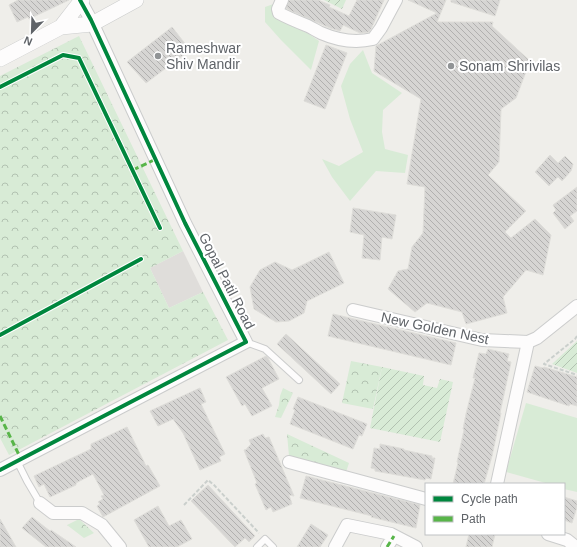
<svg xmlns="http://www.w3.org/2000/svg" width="577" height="547" font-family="Helvetica,sans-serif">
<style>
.industrial{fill:#dfddda}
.grass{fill:#d8ebd6}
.park{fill:url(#park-crowns)}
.garden{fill:url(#garden-furrows)}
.building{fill:url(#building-back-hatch);stroke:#deddd9}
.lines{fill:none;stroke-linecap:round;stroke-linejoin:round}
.service-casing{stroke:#cbcccc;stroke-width:8}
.minor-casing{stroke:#cbcccc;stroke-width:14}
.tertiary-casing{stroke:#cbcccc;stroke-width:16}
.path{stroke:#cacfcc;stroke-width:2;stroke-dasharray:4 2;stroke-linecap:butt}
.service{stroke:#fdfcfc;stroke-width:6}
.minor{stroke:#fdfcfc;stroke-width:12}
.tertiary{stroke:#fdfcfc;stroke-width:15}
.quiet{stroke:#58b549;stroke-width:3;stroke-dasharray:6 3;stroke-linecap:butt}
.cycleway-casing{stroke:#fff;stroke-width:6}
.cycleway{stroke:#00873e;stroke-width:4}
.poi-dot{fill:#919496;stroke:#fff;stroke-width:1.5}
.labels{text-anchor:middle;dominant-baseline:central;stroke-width:4;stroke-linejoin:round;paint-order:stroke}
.poi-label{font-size:14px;fill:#5f6368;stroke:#fff;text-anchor:start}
.street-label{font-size:14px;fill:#5f6368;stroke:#fff}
</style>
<defs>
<pattern id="park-crowns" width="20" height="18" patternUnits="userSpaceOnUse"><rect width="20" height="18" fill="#d8ebd6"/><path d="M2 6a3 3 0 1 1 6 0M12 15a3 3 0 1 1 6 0" fill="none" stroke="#b2c2b1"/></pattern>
<pattern id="garden-furrows" width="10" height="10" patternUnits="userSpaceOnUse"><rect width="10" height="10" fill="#d8ebd6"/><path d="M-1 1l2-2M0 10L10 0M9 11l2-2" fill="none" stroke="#b2c2b1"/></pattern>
<pattern id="building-back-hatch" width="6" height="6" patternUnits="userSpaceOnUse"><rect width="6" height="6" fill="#d6d5d3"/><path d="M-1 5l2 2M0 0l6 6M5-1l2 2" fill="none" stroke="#b1b0af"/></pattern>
</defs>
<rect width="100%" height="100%" fill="#efeeea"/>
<!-- industrial -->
<path class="industrial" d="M183,251L203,292L169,308L150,268Z"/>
<!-- grass -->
<path class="grass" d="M279,2L274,17L309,34L319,41L311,70L281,40L265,22V7Z
M363,50L372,73L402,93L383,110L382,132L385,149L408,155L405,173L376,171L350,201L332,177L322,159L339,166L363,152L350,119L341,86L350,64Z
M526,403L577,418V492L564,489V484H549L506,472Z"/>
<!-- park -->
<path class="park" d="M79,36L183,251L150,268L169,308L203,292L228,340L9,455L0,438V76Z
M351,361L382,367L373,409L342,403Z
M283,388L293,393L281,418L275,417L279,405L280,396Z
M287,434L349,463L346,472L289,456Z
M79,519L94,533L84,538L67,525Z"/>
<!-- garden -->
<path class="garden" d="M324,0H346L342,9Z
M577,341V373L552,364Z
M382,367L424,376L423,385L437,388L440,379L453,382L440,442L370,428Z"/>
<!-- building -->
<path class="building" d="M18,0H69L29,19L28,17L17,22L9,5Z
M289,0H318L330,5L329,7L349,16L357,0H384L371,29L369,32L360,33L343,25L340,31L330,28L289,10L286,8Z
M408,0H446L437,22H493L492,26L530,61L516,98L501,109L499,162L488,175L526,211L505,232L511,238L535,219L551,235L543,275L526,270L503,297L507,313L466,324L462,312L427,303L415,312L388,289L398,271L408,269L412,247L423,233L425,187L407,184L421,99L374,71L376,46L437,13Z
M451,0H500L495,16L451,2Z
M172,27L190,50L146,83L127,62Z
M326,45L347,53L325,109L304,101Z
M550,155L558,163L565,156L573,164L571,171L562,181L558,177L549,186L535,172Z
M577,187V211L570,216L574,221L565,229L553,213L556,210L553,205Z
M353,208L396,215L392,239L382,237L380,260L362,258L364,235L350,232Z
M329,252L344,283L307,301L304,313L289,321L276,322L254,309L250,287L260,270L275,262L292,270Z
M333,314L456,343L451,365L328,336Z
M286,334L340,384L331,394L277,344Z
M488,349L509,354L507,361L511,362L500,413H501L492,456L484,484H453L458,463L457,462L464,430L463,429L466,414L475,378H473L479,353L486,354Z
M266,356L268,358L279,379L262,388L272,406L252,416L245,404L242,406L226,377Z
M535,366L543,368L544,367L577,377V406L570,404L569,406L527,392Z
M200,388L206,402L201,404L225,454L219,457L221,461L200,470L183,433L173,419L158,426L150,411Z
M298,397L367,424L362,436L359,435L353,449L290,424L295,410L293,409Z
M127,427L146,466L148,465L160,486L103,517L97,506L100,504L98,502L103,499L101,496L104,495L93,474L76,483V485L50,497L44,484L39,487L34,476L91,449V444Z
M263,434L265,438L269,437L294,496L289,495L292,504L273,512L271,507L266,510L255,484L257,483L244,450L247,449V448L251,444L249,440Z
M380,444L404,449V450L432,456V458H435L431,479L426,478L425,480L375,471V469L371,468L374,448L380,449Z
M306,476L420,505L416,528L371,517L372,516L300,498Z
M208,485L255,536L249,542L245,538L235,547L191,501Z
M564,497L577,501V507L572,523L564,520Z
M158,506L169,526L181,520L192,539L177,547H149L134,520Z
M32,517L50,531L51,530L76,547H46L22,528Z
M0,519L16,547H0Z
M311,524L328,535L320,547H297Z
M469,534H495L492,547H466Z"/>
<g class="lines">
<!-- service casing -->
<g class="service-casing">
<path id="service" d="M246,342L265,349L299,380
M17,461L27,481L40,503
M257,547L265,539L273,547"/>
</g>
<!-- minor casing -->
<g class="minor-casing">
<path id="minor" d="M282,0L278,9L279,13C288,18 298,22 308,26C312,28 317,31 321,33C337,40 356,43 373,39L381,28L396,0
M353,310L482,340L528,342L537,338L577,306
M289,462L426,499
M0,470L246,342L185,223L91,20L80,0
M497,484L528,342
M40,503L53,513H82L102,525L120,547
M548,534L567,540L576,547
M335,547L347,525L391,534L416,547
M387,547L394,536"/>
</g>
<!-- tertiary casing -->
<g class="tertiary-casing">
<path id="tertiary" d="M61,27L82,0
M0,59L61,27L92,24L136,0"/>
</g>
<!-- path -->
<path class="path" d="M577,336L575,339L544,364L577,375
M184,505L208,480L214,485L259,533"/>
<!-- service -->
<use href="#service" class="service"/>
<!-- minor -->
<use href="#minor" class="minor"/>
<!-- tertiary -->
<use href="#tertiary" class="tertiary"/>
<!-- quiet -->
<path class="quiet" d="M133,170L156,159
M0,416L21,459
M387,547L394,536"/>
<!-- cycleway casing -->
<g class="cycleway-casing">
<path id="cycleway" d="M0,87L63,55L79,58L160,228
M0,335L141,259
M0,470L246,342L185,223L91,20L80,0"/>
</g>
<!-- cycleway -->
<use href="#cycleway" class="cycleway"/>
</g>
<!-- markers -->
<g class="poi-dot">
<circle cx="158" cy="56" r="4"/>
<circle cx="451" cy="66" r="4"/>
</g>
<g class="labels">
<!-- poi labels -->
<g class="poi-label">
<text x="166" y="48">Rameshwar<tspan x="166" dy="16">Shiv Mandir</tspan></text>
<text x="459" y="66">Sonam Shrivilas</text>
</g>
<!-- street labels -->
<g class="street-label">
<text transform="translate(227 281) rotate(63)">Gopal Patil Road</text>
<text transform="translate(435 328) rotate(12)">New Golden Nest</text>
</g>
</g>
<!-- legend -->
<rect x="425" y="483" width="140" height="52" fill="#ffffff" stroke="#bfc1c3"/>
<rect x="433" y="496" width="20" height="6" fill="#00873e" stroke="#bfc1c3"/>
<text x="461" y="503" font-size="12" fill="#5f6368">Cycle path</text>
<rect x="433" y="516" width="20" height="6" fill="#58b549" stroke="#bfc1c3"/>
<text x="461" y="523" font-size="12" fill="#5f6368">Path</text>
<!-- north arrow -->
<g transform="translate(32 32) rotate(203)" stroke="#ffffff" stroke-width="3" paint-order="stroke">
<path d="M0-3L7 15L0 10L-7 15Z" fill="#5f6368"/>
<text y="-6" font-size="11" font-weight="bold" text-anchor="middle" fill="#5f6368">N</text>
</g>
</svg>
